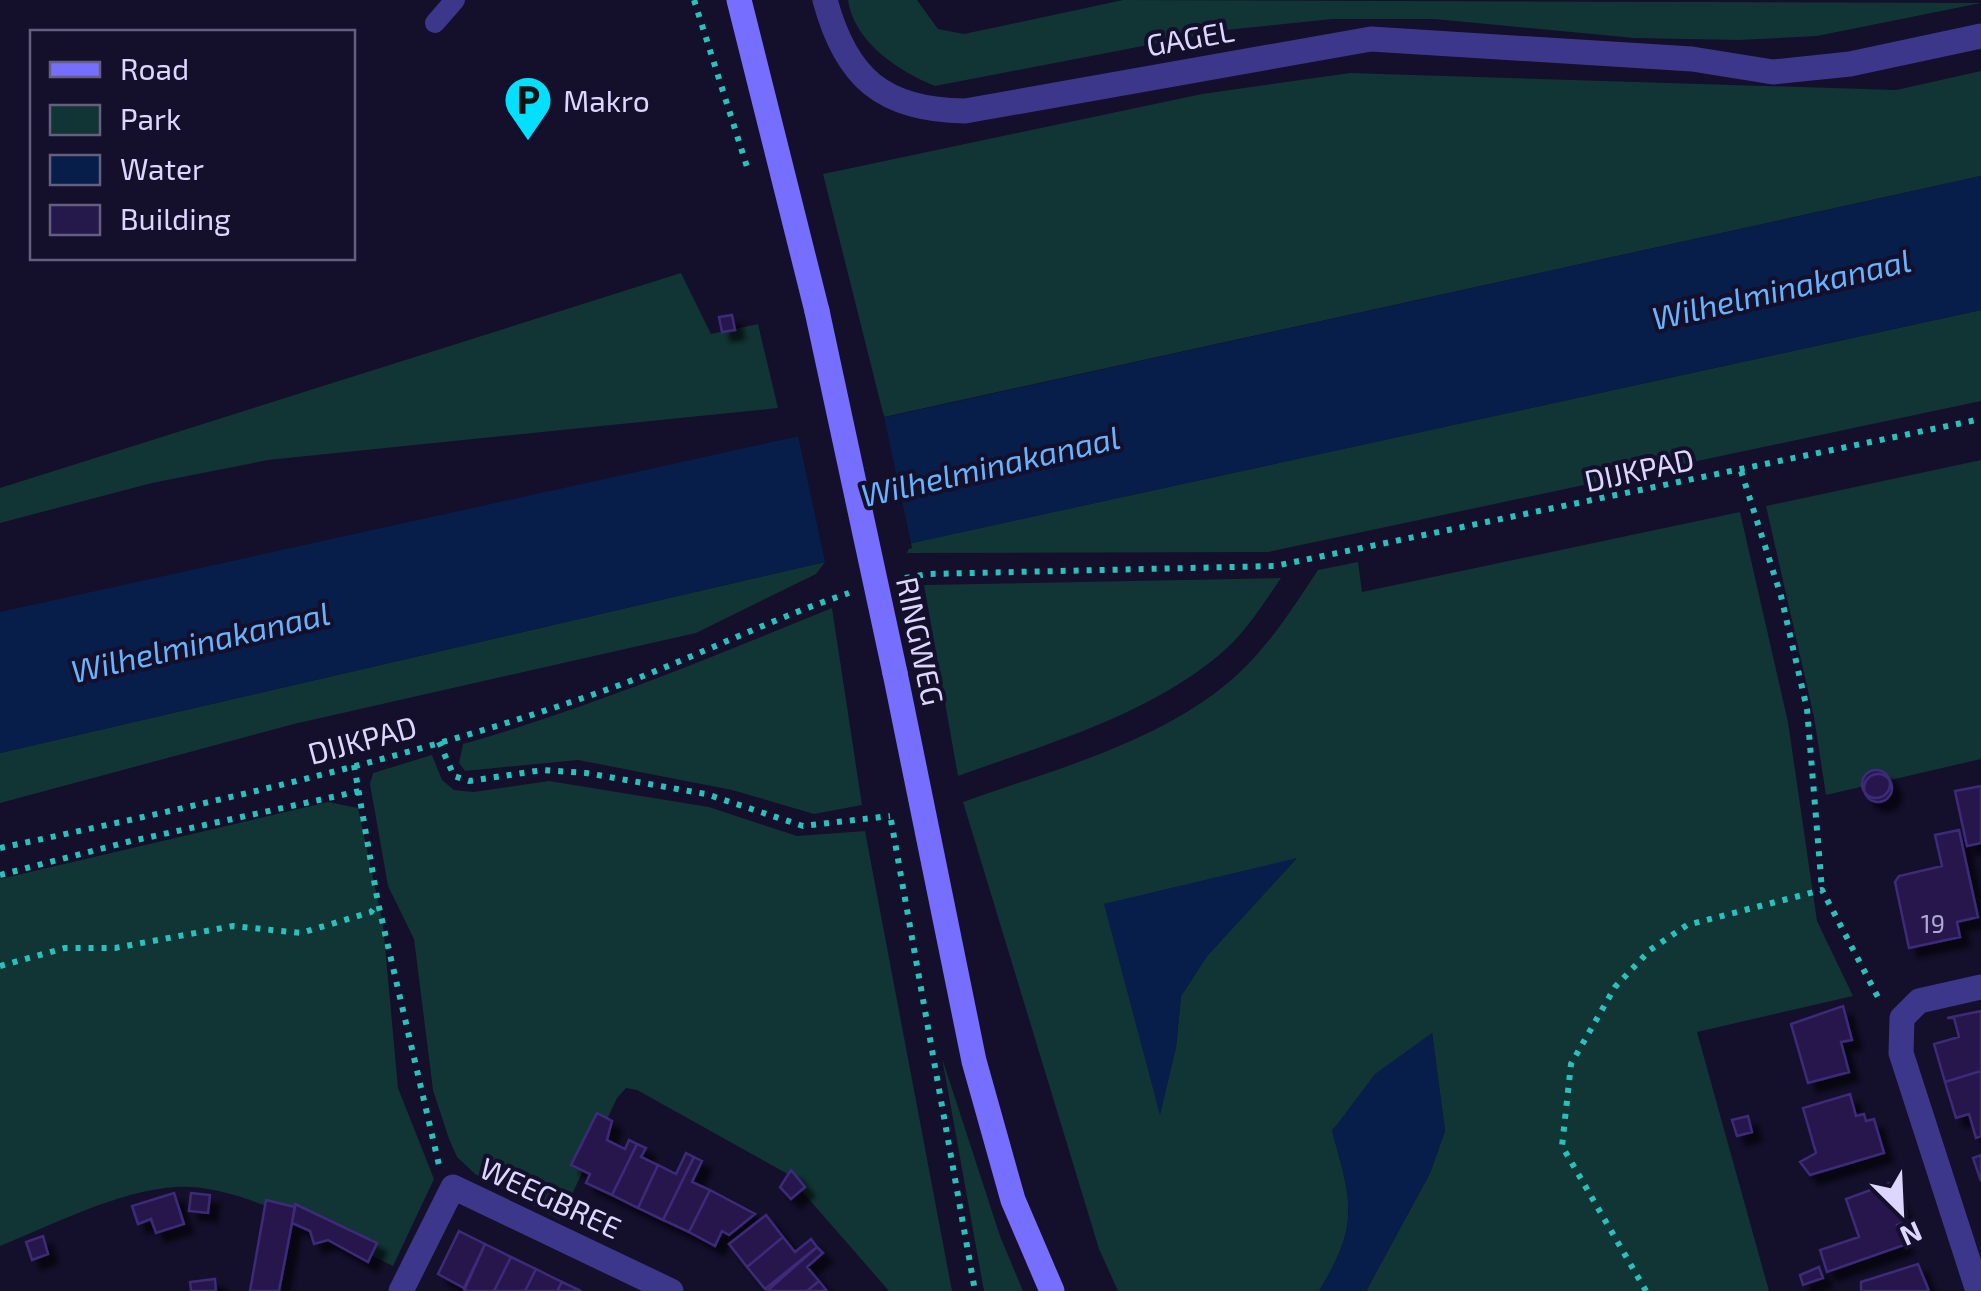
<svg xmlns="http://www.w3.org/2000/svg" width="1981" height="1291" font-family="'Exo 2',sans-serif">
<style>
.green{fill:#113434;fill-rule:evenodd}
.water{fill:#071e4a}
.pier{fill:#140f2a}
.building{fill:#25194c;stroke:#3c2a79;stroke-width:2.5;filter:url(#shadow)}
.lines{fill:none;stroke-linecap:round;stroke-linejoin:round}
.path{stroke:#28c2bd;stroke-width:6;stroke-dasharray:5 8;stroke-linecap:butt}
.service{stroke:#3c378b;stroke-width:20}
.minor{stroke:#3c378b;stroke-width:25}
.secondary{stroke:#766eff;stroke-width:25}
.secondary-bridge{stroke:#766eff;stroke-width:25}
.labels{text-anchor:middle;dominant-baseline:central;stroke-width:8;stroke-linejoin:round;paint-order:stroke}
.number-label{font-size:25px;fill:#afa8d2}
.street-label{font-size:30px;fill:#ddd7ff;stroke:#140f2a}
.poi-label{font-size:30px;fill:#ddd7ff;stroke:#140f2a;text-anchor:start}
.water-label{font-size:32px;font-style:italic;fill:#65b4ff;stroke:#140f2a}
</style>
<defs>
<filter id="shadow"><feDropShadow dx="9" dy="9" stdDeviation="2.5" flood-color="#0009"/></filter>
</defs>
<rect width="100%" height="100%" fill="#140f2a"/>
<!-- green -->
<path class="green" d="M848,0H917L938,29L964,34L1123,0L1981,3L1817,36L1739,40L1634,38L1434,19H1332L1226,30L935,86C898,71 854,42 848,0Z
M1981,71V176L884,417L823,174L1202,94L1350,73L1896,90Z
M681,273L711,334L758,324L778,408L268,460L152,483L0,523V488Z
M1981,310V401L1268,552L907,553L911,543Z
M1981,460V759L1826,795L1814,717L1766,506Z
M1740,512L1788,722L1817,921L1853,996L1697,1032L1769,1291H1366L1430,1173L1445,1131L1432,1033L1332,1130C1352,1203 1360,1224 1319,1291H1118L1099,1249L963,802C1055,769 1166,741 1239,673C1271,643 1294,606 1318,570L1358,562L1362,592ZM1296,859L1207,956L1181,996L1176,1047L1160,1113L1105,904Z
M825,562L816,574L696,633L294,724L0,803V753Z
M1281,578C1262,606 1244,635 1218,656C1144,717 1046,744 958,776L924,585Z
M832,608L862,805L814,814L732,790L578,760L465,771L459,763L463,744C589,708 710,658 832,608Z
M432,755L442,780L454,790L473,792L549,781L709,807L797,836L865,831L952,1291H889L786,1173L637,1090L626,1088L617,1098L560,1220L475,1174L457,1157L449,1139L433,1090L414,939L388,886L370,784L373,773Z
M328,802L358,808L383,924L398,1088L434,1179L393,1266C333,1238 242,1183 176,1187C117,1191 55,1224 0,1246V879Z
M942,1058L1000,1236L1023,1291H984Z"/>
<!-- water -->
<path class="water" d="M1981,176V310L825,562L0,753V612Z
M1297,858L1207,956L1181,996L1176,1047L1160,1115L1104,904Z
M1432,1033L1445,1131L1430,1173L1366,1291H1319C1360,1224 1352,1203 1332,1131L1375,1074Z"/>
<!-- pier -->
<path class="pier" d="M883,412L912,548L826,567L797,431Z"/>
<!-- building -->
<path class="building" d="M732,315L735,330L722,332L719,317Z
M1862 784a14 14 0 1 1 28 0a14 14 0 1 1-28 0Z
M1864 788a14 14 0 1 1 28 0a14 14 0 1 1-28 0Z
M1981,786V843L1967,846L1955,791Z
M1959,830L1978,917L1957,922L1960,937L1909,948L1895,882L1899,876L1942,866L1935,835Z
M1843,1006L1852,1040L1841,1042L1849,1072L1808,1083L1791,1024Z
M1981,1011V1071L1945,1082L1934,1044L1959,1037L1954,1018H1947Z
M1981,1071V1136L1976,1138L1969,1114L1956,1118L1945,1082Z
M1850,1094L1856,1116L1864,1114L1866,1121L1874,1119L1884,1153L1810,1175L1800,1162L1816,1153L1803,1108Z
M597,1113L612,1121L607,1140L625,1149L629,1140L637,1144L612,1195L586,1183L590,1174L571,1165Z
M1748,1116L1752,1132L1737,1136L1732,1120Z
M637,1144L646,1148L641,1157L658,1165L638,1208L612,1195Z
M686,1153L694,1157L663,1220L638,1208L658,1165L676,1174Z
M1981,1155V1181L1973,1158Z
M694,1157L702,1161L692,1182L710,1190L689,1232L663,1220Z
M791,1170L805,1187L791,1199L780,1187Z
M1892,1182L1906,1222L1897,1225L1904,1245L1827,1272L1820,1250L1859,1237L1846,1199Z
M710,1190L755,1214L729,1235L722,1231L715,1246L689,1232Z
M174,1193L184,1224L156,1233L151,1219L138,1224L132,1206Z
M191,1193L210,1195L208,1213L189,1211Z
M266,1200L295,1207L292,1223L279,1291H250Z
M295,1204L377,1243L368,1262L328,1240L314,1244L310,1231L292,1223Z
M766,1215L783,1237L747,1267L729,1244Z
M459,1231L485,1244L464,1288L438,1274Z
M43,1236L48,1254L32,1260L26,1242Z
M783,1237L795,1252L811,1239L817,1247L765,1289L747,1267Z
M485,1244L511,1257L494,1291H464Z
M817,1247L823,1253L807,1267L819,1281L807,1291H767Z
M511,1257L536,1269L525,1291H494Z
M1918,1264L1929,1291H1861V1282Z
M1819,1267L1823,1278L1803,1285L1800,1275Z
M536,1269L562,1282L557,1291H525Z
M215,1279L216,1291H191L190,1282Z
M819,1281L827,1291H807Z
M562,1282L581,1291H557Z"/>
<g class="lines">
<!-- path -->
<path class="path" d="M694,0L748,170
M1741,471L1781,596L1807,709L1822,890
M905,578L928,574L1275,566L1981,419
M439,742L454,776L469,781L543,770L586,773L706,794L803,826L890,816
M354,765L378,903L439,1165
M891,820L975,1291
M0,848C202,805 407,760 603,691C686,662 765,621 849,593
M0,875L127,842L360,791
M0,966L65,948H115L233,926L301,933L371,912L377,904
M1646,1291L1562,1146L1571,1064L1615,987L1650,950L1687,925L1822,890L1881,1003"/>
<!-- service -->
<path class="service" d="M435,23L455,0"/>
<!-- minor -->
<path class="minor" d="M825,0C846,78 883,110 965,111L1371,39L1692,59L1773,72L1850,64L1981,36
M401,1291L453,1187L671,1291
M1978,1291L1901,1053L1902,1018L1919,1001L1981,987"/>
<!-- secondary -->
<path class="secondary" d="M739,0L817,311
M895,673L974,1061L1013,1200L1052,1291"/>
<!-- secondary-bridge -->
<path class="secondary-bridge" d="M817,311L895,673"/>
</g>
<!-- icons -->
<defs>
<g id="parking-pin" transform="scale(2.5)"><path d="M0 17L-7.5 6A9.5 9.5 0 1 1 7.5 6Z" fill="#03e0ff" stroke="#140f2a"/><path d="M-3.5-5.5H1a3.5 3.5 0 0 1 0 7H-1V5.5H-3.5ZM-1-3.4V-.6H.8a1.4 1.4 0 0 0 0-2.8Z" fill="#111"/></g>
</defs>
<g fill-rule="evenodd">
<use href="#parking-pin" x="528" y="100"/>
</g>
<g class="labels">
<!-- number labels -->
<g class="number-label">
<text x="1933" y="923">19</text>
</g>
<!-- street labels -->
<g class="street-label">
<text transform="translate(1190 37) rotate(-10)">GAGEL</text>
<text transform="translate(1639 469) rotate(-12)">DIJKPAD</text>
<text transform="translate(921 641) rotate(78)">RINGWEG</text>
<text transform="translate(362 739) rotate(-15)">DIJKPAD</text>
<text transform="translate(551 1197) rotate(25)">WEEGBREE</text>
</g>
<!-- poi labels -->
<g class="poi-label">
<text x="563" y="100">Makro</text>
</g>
<!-- water labels -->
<g class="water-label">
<text transform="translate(1781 288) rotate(-13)">Wilhelminakanaal</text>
<text transform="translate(990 465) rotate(-13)">Wilhelminakanaal</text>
<text transform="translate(200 641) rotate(-13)">Wilhelminakanaal</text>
</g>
</g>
<!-- legend -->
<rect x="30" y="30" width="325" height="230" fill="#140f2a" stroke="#645f7f" stroke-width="2.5"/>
<rect x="50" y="62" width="50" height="15" fill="#766eff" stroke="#645f7f" stroke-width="2.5"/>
<text x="120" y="80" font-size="30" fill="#ddd7ff">Road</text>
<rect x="50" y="105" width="50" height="30" fill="#113434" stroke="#645f7f" stroke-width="2.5"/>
<text x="120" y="130" font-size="30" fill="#ddd7ff">Park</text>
<rect x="50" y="155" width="50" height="30" fill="#071e4a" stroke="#645f7f" stroke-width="2.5"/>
<text x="120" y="180" font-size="30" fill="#ddd7ff">Water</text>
<rect x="50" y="205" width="50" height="30" fill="#25194c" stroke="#645f7f" stroke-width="2.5"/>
<text x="120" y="230" font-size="30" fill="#ddd7ff">Building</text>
<!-- north arrow -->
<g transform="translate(1901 1211) rotate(156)" stroke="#140f2a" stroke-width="8" paint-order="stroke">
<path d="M0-8L18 38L0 25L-18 38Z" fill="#ddd7ff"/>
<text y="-15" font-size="28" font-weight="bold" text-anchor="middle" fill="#ddd7ff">N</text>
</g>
</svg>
